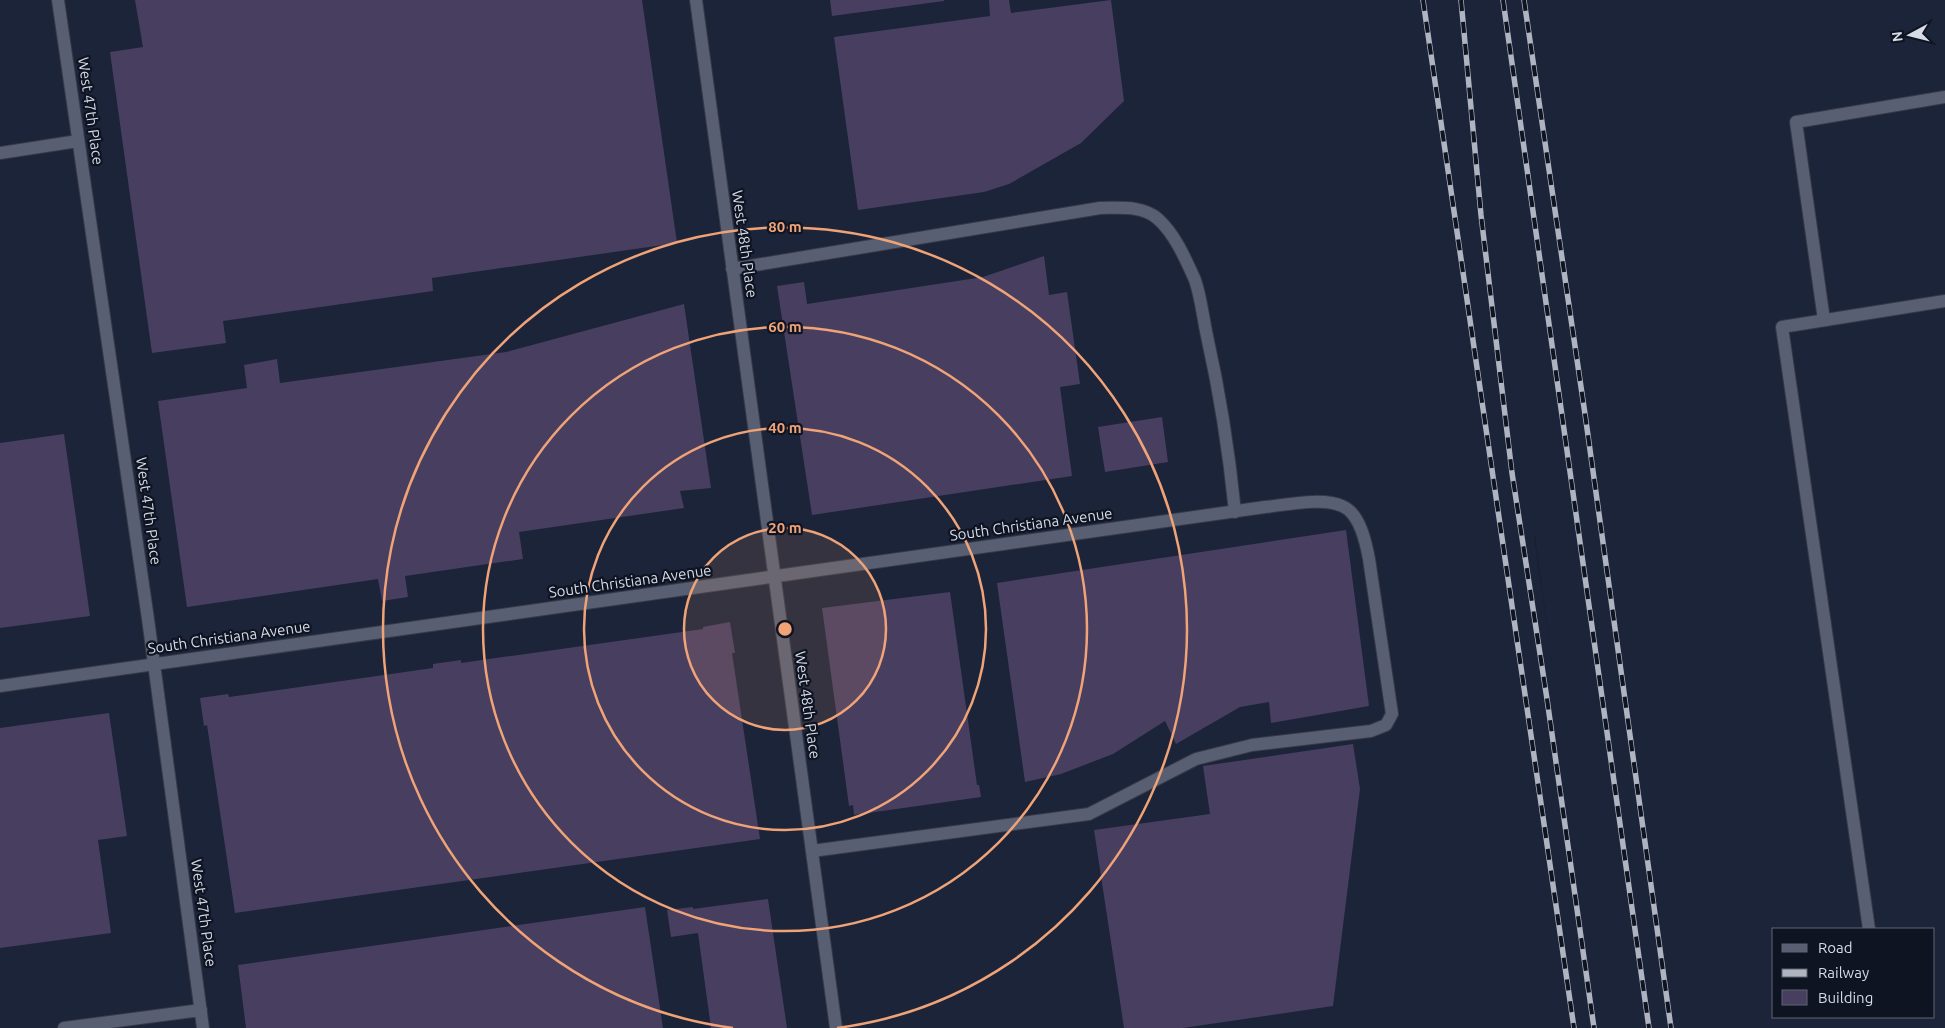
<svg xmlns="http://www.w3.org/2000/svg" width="1945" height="1028" font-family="Ubuntu,sans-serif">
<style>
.built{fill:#1c2439;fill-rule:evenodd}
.building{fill:#473e60}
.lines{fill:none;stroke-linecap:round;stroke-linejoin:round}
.minor-casing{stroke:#363a47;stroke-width:14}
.minor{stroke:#585f72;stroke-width:12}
.rail-casing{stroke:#afb4c0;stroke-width:5.5}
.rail{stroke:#0f1423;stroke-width:4;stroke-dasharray:11;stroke-linecap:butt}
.ring{fill:none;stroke:#efa377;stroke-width:2.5}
.labels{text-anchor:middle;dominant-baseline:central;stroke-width:4.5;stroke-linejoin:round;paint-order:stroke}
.street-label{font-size:15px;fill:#d6dbe6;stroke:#0f1423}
.centre{fill:#efa377;stroke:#0f1423;stroke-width:2.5}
.ring-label{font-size:15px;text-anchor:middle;font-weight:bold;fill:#efa377;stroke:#0f1423;stroke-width:4.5;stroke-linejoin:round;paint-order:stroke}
</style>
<rect width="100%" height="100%" fill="#181e2d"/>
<!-- built -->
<path class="built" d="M0,0H1945V1028H0ZM1534,537H1535L1552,662ZM1774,929H1934V1017H1774Z"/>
<!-- building -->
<path class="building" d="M135,0H642L677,243L432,278L433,291L223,321L226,343L152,353L110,52L143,47Z
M830,0H944V1L832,16Z
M989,0H1009L1011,13L1111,0L1124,101L1081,143L1009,184L984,192L858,210L834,37L990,16Z
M1044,256L1049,295L1067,292L1080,384L1060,387L1072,476L812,515L777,286L804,282L807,304L983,277Z
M684,304L711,488L680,491L684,508L519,532L523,559L405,576L408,597L382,601L378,579L187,607L158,401L247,388L244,365L277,359L280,383L506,352Z
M1162,417L1168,462L1105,472L1098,427Z
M64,434L90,616L0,628V443Z
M1346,530L1369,706L1271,723L1269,702L1240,707L1176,744L1165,721L1113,754L1061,774L1025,782L997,583Z
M950,592L977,785H979L981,797L854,815L853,805L849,806L822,608Z
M730,622L735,653H732L760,839L235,913L207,725L204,726L200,698L228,694L229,697L433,668V664L461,660V663L703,629V627Z
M109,713L127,836L98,840L111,933L0,948V728Z
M1353,744L1360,789L1333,1006L1183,1028H1124L1094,830L1210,814L1203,766Z
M768,899L787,1028H711L698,933L671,937L667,910L693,907V909Z
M645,907L663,1028H246L238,965Z"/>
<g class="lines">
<!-- minor casing -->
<g class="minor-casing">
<path id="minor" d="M58,0L148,619L203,1028
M696,0L836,1028
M0,153L78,141
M732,269L1100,208C1119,208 1143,205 1158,219C1175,234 1186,260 1195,280C1201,297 1203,318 1207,336C1220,394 1229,452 1235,512
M1824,320L1796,122L1945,97
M0,686L1265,507C1286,505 1323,497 1342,506C1360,513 1366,543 1369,559L1392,714L1386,725L1371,731L1252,745L1196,759L1089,814L812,851
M1869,929L1782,327L1945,301
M64,1028L201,1010"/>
</g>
<!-- minor -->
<use href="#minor" class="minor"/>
<!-- rail casing -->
<g class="rail-casing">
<path id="rail" d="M1423,0L1574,1028
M1461,0L1481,215L1512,473L1547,699L1594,1028
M1503,0L1649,1028
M1524,0L1585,414L1671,1028"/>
</g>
<!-- rail -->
<use href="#rail" class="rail"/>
</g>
<!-- distance rings -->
<circle cx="785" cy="629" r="101" fill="#efa377" fill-opacity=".12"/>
<g class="ring">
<circle cx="785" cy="629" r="101"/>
<circle cx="785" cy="629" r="201"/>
<circle cx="785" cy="629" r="302"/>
<path d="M733 1028A402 402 0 1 1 837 1028"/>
</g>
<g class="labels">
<!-- street labels -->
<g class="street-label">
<text transform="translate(91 111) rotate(82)">West 47th Place</text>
<text transform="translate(745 244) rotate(82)">West 48th Place</text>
<text transform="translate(149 511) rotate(82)">West 47th Place</text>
<text transform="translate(1031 524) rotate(-8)">South Christiana Avenue</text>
<text transform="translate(630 581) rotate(-8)">South Christiana Avenue</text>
<text transform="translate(229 637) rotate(-8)">South Christiana Avenue</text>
<text transform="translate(808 705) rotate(82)">West 48th Place</text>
<text transform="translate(204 913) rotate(82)">West 47th Place</text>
</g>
</g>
<circle cx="785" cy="629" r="8" class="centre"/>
<g class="ring-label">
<text x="785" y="232">80 m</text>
<text x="785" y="332">60 m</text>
<text x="785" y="433">40 m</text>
<text x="785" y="533">20 m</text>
</g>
<!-- legend -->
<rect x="1772" y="928" width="162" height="90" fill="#0f1423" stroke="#5f6471"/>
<rect x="1782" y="944" width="25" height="8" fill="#585f72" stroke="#5f6471"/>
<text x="1818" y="953" font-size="15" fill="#d6dbe6">Road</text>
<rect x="1782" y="969" width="25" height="8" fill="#afb4c0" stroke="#5f6471"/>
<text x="1818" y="978" font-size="15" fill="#d6dbe6">Railway</text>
<rect x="1782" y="990" width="25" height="15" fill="#473e60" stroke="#5f6471"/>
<text x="1818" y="1003" font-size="15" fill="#d6dbe6">Building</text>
<!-- north arrow -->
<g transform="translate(1910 35) rotate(263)" stroke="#0f1423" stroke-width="4" paint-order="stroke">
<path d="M0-4L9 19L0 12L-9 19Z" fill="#d6dbe6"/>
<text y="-8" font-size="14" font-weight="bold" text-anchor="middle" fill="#d6dbe6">N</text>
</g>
</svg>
